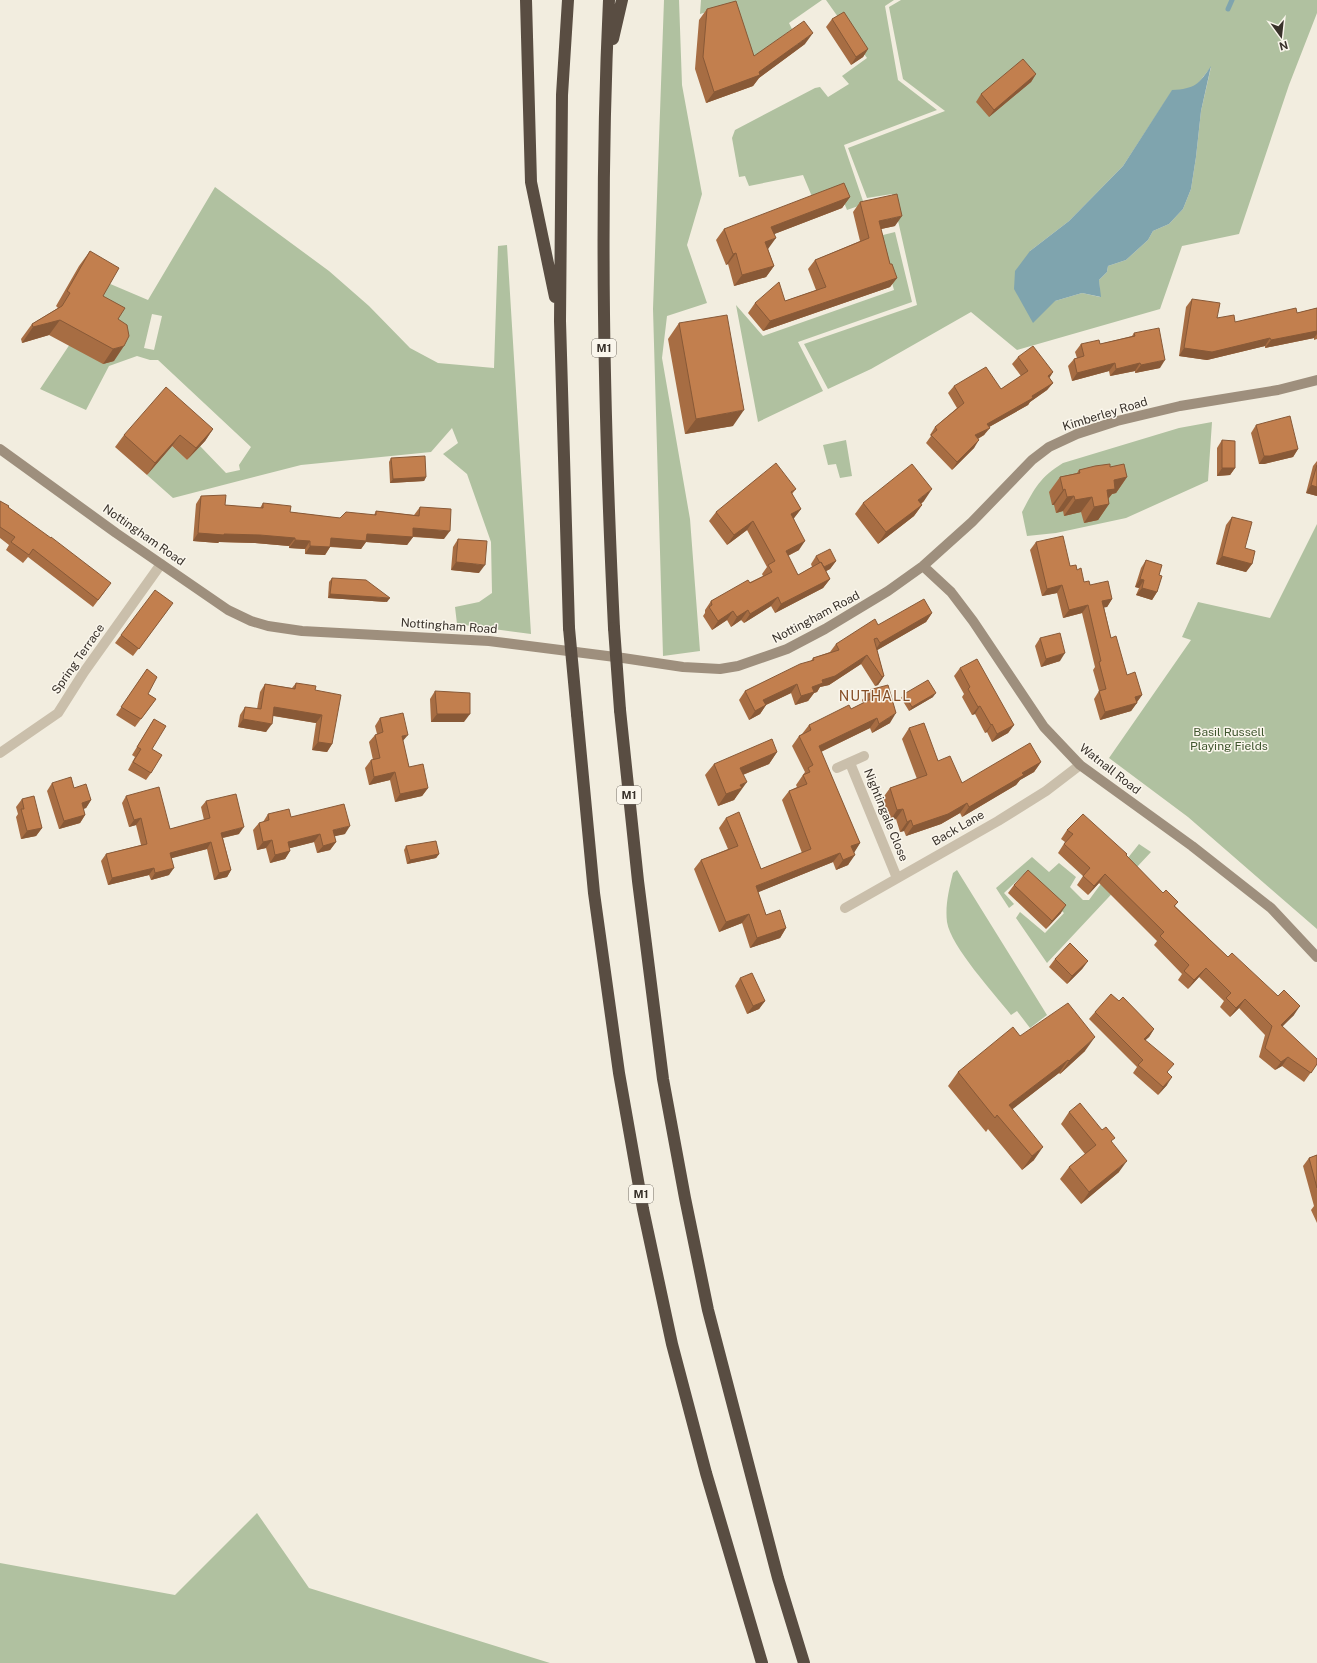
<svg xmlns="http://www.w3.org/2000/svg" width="1317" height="1663" font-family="'Public Sans',sans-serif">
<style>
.green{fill:#b0c1a0;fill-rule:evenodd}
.water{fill:#7fa4ae}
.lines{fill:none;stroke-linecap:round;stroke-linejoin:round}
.stream{stroke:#7fa4ae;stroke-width:5}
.street{stroke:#cabfab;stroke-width:10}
.secondary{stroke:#9e8f7d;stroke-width:10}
.highway{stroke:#594d42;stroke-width:12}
.highway-bridge{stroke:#594d42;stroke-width:12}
.wall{fill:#a76d43}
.shaded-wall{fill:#885937}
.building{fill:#c27f4e;stroke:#885937}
.labels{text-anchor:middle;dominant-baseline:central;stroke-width:3;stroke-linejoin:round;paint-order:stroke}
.shield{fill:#faf6ec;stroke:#726c64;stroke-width:1}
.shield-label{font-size:11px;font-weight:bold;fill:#38312a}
.street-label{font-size:12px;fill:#38312a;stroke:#faf6ec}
.park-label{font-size:12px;fill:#40562f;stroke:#faf6ec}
.quarter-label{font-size:14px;letter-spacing:1px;fill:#854e26;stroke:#faf6ec}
</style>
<rect width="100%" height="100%" fill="#f2eddf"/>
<!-- green -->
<path class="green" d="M664,0H679L682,85L702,194L687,245L707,303L667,316L662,358L690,519L700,651L663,656L653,309Z
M701,0H822L789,23L792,29L750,61L731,5L700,14Z
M826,0H894L885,6L898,80L937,110L844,145L864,204L847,210L839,190L813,199L803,175L749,186L745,176L739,177L732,138L735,130L815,88L820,87L828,97L849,84L842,76L867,58Z
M901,0H1317V13L1289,85L1239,234L1182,246L1160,309L1017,350L971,312L871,369L828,389L804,344L917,305L892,194L867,198L848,148L945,111L903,79L889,7ZM1211,67L1201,111L1196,157L1191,189L1183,209L1169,224L1153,231L1148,240L1126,260L1108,266L1107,272L1099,280L1100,297L1082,293L1055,301L1030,251L1069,221L1123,166L1172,91C1199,89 1195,86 1211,67Z
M215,187L329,271L369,306L410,348L438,363L494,368L498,246L507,245L531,634L457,624L455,607L479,602L492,593L491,542L467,474L443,454L458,443L452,428L431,452L301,465L173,498L147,475L172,446L187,460L200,446L226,473L240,470L239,465L251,447L158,360H150L137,356L109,366L86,410L40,389L92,311L108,283L148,300ZM152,314L162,316L154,350L144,348Z
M895,232L912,302L798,342L823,391L758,422L736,305L763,336L894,290L879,236Z
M1212,422L1208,481L1126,518L1056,533L1027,536L1022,512C1035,488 1039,478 1063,463L1179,428Z
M846,440L852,476L840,478L836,464L828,465L823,445Z
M1317,524V929L1188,817L1109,758L1191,640L1182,637L1198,602L1270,618Z
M1139,844L1151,852L1047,963L1016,918L1020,912L1045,933L1064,913L1023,875L1004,893L1014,904L1009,908L996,888L1032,857L1049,872L1059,863L1076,877L1070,887L1083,900H1089L1103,881L1107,884Z
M957,870L1047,1015L1030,1028L1017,1011L1011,1015C994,993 951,947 947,922C945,906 949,889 953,873Z
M257,1513L309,1588L550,1663H0V1563L175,1595Z"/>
<!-- water -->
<path class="water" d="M1211,66L1201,111L1196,157L1191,189L1183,209L1169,224L1153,231L1148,240L1126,260L1108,266L1107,272L1099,280L1101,297L1082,293L1055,301L1033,323L1014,289L1015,271L1030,251L1069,221L1123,166L1172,90C1195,89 1199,84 1211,66Z"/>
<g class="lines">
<!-- stream -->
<path class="stream" d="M1228,9L1232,0"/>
<!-- street -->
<path class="street" d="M0,753L58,713L84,672L161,564
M850,763L897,878
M837,768L864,756
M845,908L998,821L1046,791L1080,765"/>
<!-- secondary -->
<path class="secondary" d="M0,449L116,533L228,610L251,621L268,626L302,631L489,641L623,658L683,667L720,669L738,666L787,649L825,629L888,591L923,566L972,522L1032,460L1049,447L1077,434L1117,421L1180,406L1278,390L1317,380
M923,566L951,592L973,621L1044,727L1080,765L1192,846L1271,908L1317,957"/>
<!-- highway -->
<path class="highway" d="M526,0L531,182L555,297
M568,0L562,95L560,321L569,628
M609,0C599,209 604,419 614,628
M613,39L622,0
M620,710L638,881L663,1079L685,1198L708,1310L778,1578L804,1663
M577,714L594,893L619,1073L643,1209L672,1344L706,1473L762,1663"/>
<!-- highway-bridge -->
<path class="highway-bridge" d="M569,628L577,714
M614,628L620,710"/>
</g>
<!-- wall -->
<path class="wall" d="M707,9L754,56L805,44L759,78L753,86L706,103L695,69L699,20Z
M832,19L868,49L863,57L851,65L826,27Z
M1036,74L1031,82L989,117L976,102L981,94Z
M850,197L842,208L774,234L768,249L774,266L766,277L734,286L728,264L726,265L716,240L724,229Z
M860,202L895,226L881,229L890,264L897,278L890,287L763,331L748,313L755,303L785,301L816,290L808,269L815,260L860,241L853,212Z
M90,251L103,296L118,319L114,361L103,364L49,335L22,343L21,339L32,324L58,308L56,306L79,266Z
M1192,299L1217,318L1235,322L1297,313L1317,308V339L1314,340V338L1265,348V346L1207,360L1179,356L1186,307Z
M679,323L733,426L685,434L668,339Z
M1134,333L1160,368L1135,373V371L1110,376L1109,371L1072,381L1068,366L1074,359L1077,358L1075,352L1081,344H1100L1132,336Z
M1018,357L1053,372L1049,378L1053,383L1047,390L1030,402L1028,405L989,427L984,435L978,439L974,448L952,470L926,443L931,436L930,435L935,427L957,408L948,393L954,386L1001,389L1021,376L1012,364Z
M1256,425L1298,449L1293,457L1264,464H1259L1251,433Z
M213,429L205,441L187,460L172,446L147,475L115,447L124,435Z
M1222,440L1235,468L1230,475L1217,476V448Z
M391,458L426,477L424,481L390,483L389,462Z
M1317,461V496L1306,493L1313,466Z
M1110,467L1127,477L1116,493L1112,494L1108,499L1109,504L1098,520L1084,523L1081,512L1064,516L1063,511L1056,513L1054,505H1052L1049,492L1060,477L1077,473L1079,470Z
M796,489L792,494L801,509L794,518L799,550L788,556L798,575L812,567L811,564L816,556L836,561L830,569L826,571L830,579L823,588L775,613L771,606L744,623L741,620L731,627L727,620L712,630L703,616L705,613V610L711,601L763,576L762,574L767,567L747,530L727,545L709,521L716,512Z
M201,496L225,505L260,508L263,503L290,512L340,518L374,515L376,511L414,515L420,507L444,539L413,537L407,545L366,542L361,549L330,547L325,555L305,554V549L289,548V546L255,543L219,542L218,543L193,541L196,504Z
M0,501L8,507L106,590L93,607L28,557L23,563L6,550L9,545L0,538Z
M924,501L921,504L922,505L914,516L878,544L855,514L863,503Z
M1232,517L1252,564L1246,572L1216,564L1226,525Z
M458,539L479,573L451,570L453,547Z
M1036,542L1070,566L1077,570L1084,582L1112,599L1107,607H1104L1111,638L1127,675L1142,695L1131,711L1100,720L1094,699L1099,691L1093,670L1095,667L1082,613L1063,618L1057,593L1042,596L1030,550Z
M1146,560L1159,575L1157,592L1152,600L1136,595L1139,588L1135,587L1141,568Z
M332,578L387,602L328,598L329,582Z
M167,611L133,656L115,643L121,635Z
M932,613L926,622L877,650L884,676L878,685L875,686L861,664L829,685L820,687L817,692L814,693L808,701L795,705L791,693L766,705L760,714L749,720L739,700L745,691L811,661L813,658L830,652L836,644L878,625Z
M1040,638L1060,661L1041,667L1035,646Z
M960,668L1014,725L1008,733L992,742L987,732L985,733L975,714L972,715L962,697L964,694L954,676Z
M147,669L148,694L156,699L135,727L116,715Z
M296,683L315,690L332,744L327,752L312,750L316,723L273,716L266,732L238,727L240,715L245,707L257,709L260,692L265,684L292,688Z
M869,690L890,723L872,733L870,728L821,752L860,843L854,852L848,865L836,870L833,862L758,892L766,915L786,928L780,938L750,948L742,923L719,932L694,869L701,860L728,849L719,828L726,818L761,869L802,853L782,800L789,791L797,787L796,785L805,772L792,746L799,736L802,734L809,725L851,709L863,703L862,700Z
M435,691L464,722H431L430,699Z
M904,694L933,697L909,711L901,698Z
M380,718L403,742L409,767L428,788L422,796L395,802L390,780L369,785L365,768L371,760H373L369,742L375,735L377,734L375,726Z
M154,719L152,749L151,773L146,780L128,770L135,757L132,755Z
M909,728L938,761L962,783L1041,762L1034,772L1020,780L1016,785L962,817L960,813L941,824L906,836L904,831L900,832L896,819L890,821L882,799L890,788L917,779L902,739Z
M777,752L769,764L743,775L738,794L737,795L734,800L718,806L705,775L714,764Z
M52,783L74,788L91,800L86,808L83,809L85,815L80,823L59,829L47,791Z
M126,796L170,829L204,820L201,807L206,801L239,834L223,838L231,870L227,877L214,880L207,849L171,858L169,875L151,880L149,875L108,885L101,861L106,854L141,845L136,825L129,827L122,803Z
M22,799L42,828L36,836L21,839L16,817L18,814L16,807Z
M268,814L291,817L345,834L334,836L336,842L330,850L317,853L314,842L290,848V851L285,859L270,863L266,848L257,850L253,830L259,823L263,822Z
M1067,830L1126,856L1163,893L1178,902L1175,906L1228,957L1294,1015L1282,1026L1317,1064L1304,1082L1282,1066L1275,1070L1259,1057L1265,1035L1239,1008L1230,1017L1220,1007L1224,1001L1199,977L1188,989L1178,980L1182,974L1154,945L1157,941L1099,883L1088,895L1077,885L1083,876L1058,853L1065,842L1061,839Z
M406,846L439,854L436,858L407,864L404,850Z
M1014,885L1061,913L1046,929L1008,893Z
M1055,959L1088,961L1082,969L1067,984L1049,967Z
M740,978L765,1001L759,1009L747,1014L735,986Z
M1119,1001L1154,1029L1149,1037L1145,1040L1168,1073L1167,1085L1158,1095L1133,1073L1137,1067L1089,1019L1095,1012Z
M1020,1036L1085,1051L1060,1074L1059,1073L1012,1109L1034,1160L1022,1170L988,1129L986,1132L948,1086L958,1072Z
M1069,1112L1112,1142L1119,1172L1081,1204L1060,1179L1069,1167L1085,1154L1061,1124Z
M1317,1155V1223L1311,1210L1314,1206L1303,1166L1309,1158Z"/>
<!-- shaded-wall -->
<path class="shaded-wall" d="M813,33L805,44L759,78L753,86L706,103L714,92L759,72Z
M868,49L863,57L851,65L856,57Z
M1036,74L1031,82L989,117L994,110Z
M850,197L842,208L764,238L771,227Z
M902,216L895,226L872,231L879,221Z
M776,238L768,249L765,242Z
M736,253L728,264L726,265L733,254Z
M774,266L766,277L734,286L742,275Z
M897,278L890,287L763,331L770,321Z
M60,320L49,335L22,343L33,327Z
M1317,331V334L1314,338L1265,348L1271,340Z
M1270,338L1265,346L1207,360L1179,356L1184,348Z
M124,346L114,361L103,364L113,349Z
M1165,360L1160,368L1135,373L1141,365Z
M1115,363L1109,371L1072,381L1077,373Z
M1140,363L1135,371L1110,376L1116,369Z
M1053,372L1048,380V376Z
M1053,383L1047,390L1030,402L1028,405L982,431L987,424L1032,396Z
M744,410L733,426L685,434L696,419Z
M990,428L984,435L970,443L975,435Z
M213,429L205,441L187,460L196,448Z
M180,435L172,446L147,475L155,463Z
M979,440L974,448L952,470L957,462Z
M1298,449L1293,457L1264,464H1259L1264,456Z
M1222,468H1235L1230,475L1217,476Z
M426,477L424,481L390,483L393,479Z
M1127,477L1116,493L1112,494L1104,504L1096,506L1114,480Z
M1311,485L1317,487V496L1306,493Z
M932,489L924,501L910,512L918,500Z
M1065,489L1054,505H1052L1063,490Z
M1074,496L1063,511L1056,513L1067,497Z
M1092,497L1081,512L1064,516L1075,500Z
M1109,504L1098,520L1084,523L1094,507Z
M922,505L914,516L878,544L886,532Z
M801,509L794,518L785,523L791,514Z
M753,521L747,530L727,545L734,535Z
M413,528L450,531L444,539L408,536Z
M198,533L260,535L295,538L289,546L255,543L219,542L218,543L193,541Z
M367,534L413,537L407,545L366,542L361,549L325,546L331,538Z
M295,540L310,541L305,549L289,548Z
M805,541L799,550L779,560L786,551Z
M310,546L330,547L325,555L305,554Z
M1222,556L1252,564L1246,572L1216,564Z
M836,561L830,569L817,576L823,568Z
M456,562L485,565L479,573L451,570Z
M830,579L823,588L775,613L781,604Z
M1140,579L1144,580L1139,588L1135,587Z
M1062,585L1057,593L1042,596L1047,589Z
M1142,588L1157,592L1152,600L1136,595Z
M330,594L390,598L387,602L328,598Z
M778,597L771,606L744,623L750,614Z
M1112,599L1107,607L1097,609L1102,601Z
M1088,605L1082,613L1063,618L1069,610Z
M748,610L741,620L731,627L737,617Z
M733,611L727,620L712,630L718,621Z
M932,613L926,622L874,652L880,643Z
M1065,653L1060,661L1041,667L1046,659Z
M867,655L861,664L829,685L820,687L817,692L814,693L808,701L795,705L801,696L812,687L822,680Z
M884,676L878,685L875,686L882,677Z
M797,684L791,693L757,709L763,700Z
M936,693L933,697L909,711L912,707Z
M1142,695L1136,703L1135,697Z
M1137,703L1131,711L1100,720L1105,712Z
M766,705L760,714L749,720L755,711Z
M980,706L975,714L972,715L978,707Z
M274,707L322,715L316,723L269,715Z
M896,713L890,723L872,733L879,724Z
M437,714H470L464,722H431Z
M877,718L870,728L812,756L819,746Z
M243,719L272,724L266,732L238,727Z
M992,724L987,732L985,733L991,725Z
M1014,725L1008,733L992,742L997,734Z
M408,735L402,742V736Z
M318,742L332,744L327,752L312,750Z
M777,752L769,764L732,779L740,768Z
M1041,762L1034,772L1020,780L1016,785L962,817L969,807L1022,773Z
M395,772L390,780L369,785L374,777Z
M747,782L734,800L718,806L726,794L740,785Z
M428,788L422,796L395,802L400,794Z
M91,800L86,808L76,811L82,803Z
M967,803L960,813L941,824L906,836L913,826Z
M903,809L896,819L890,821L897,810Z
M85,815L80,823L59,829L64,821Z
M141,818L136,825L129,827L134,820Z
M911,820L904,831L900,832L907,822Z
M350,826L345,834L327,838L333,830Z
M244,827L239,834L217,839L221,833Z
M42,828L36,836L21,839L27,831Z
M320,834L314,842L283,850L288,842Z
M272,840L266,848L257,850L263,842Z
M211,842L207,849L165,860L170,853Z
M336,842L330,850L317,853L323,846Z
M860,843L854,853L851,846Z
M290,851L285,859L270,863L275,855Z
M840,853L833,862L749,896L756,886Z
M439,854L436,858L407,864L410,860Z
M855,855L848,865L836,870L843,860Z
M154,868L149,875L108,885L112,878Z
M174,868L169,875L151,880L155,873Z
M231,870L227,877L214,880L219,873Z
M1105,874L1099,883L1088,895L1094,886Z
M1066,905L1061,913L1046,929L1052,921Z
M749,914L742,923L719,932L726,922Z
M786,928L780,938L750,948L757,938Z
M1088,961L1082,969L1067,984L1072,976Z
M1206,968L1199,977L1188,989L1194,980Z
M1245,999L1239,1008L1230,1017L1236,1008Z
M765,1001L759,1009L747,1014L753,1006Z
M1300,1006L1294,1015L1275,1034L1281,1025Z
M1154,1029L1149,1037L1138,1047L1144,1039Z
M1095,1037L1085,1051L1060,1074L1069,1061Z
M1288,1057L1282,1066L1275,1070L1281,1062Z
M1068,1060L1059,1073L1000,1119L1009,1105Z
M1172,1077L1167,1085L1158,1095L1163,1087Z
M1043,1147L1034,1160L1022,1170L1032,1156Z
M1127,1161L1119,1172L1081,1204L1089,1192Z"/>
<!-- building -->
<path class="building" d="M736,1L754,56L804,21L813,33L759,72L760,75L714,92L703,57L707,9Z
M844,12L868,49L856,57L832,19Z
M1023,59L1036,74L994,110L981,94Z
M844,183L850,197L771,227L776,238L765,242L774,266L742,275L736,253L733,254L724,229Z
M897,194L902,216L879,221L890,264H892L897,278L770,321L755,303L779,282L785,301L826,287L815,260L869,238L860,202Z
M90,251L119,268L103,296L125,308L118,319L127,325L129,336L124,346L113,349L60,320L33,327L32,324L62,306L70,293L67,291Z
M1192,299L1220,303L1217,318L1234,315L1235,322L1296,308L1297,313L1317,308V331L1271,340L1270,338L1212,352L1184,348Z
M727,315L744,410L696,419L679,323Z
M1159,328L1165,360L1141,365L1140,363L1116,369L1115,363L1077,373L1074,359L1084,356L1081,344L1099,340L1100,344L1135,336L1134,333Z
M1033,346L1053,372L1048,376L1053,383L1032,396L1033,398L987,424L990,428L975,435L979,440L957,462L931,435L937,430L935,427L964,403L954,386L986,367L1001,389L1028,371L1018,357Z
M166,387L213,429L196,448L180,435L155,463L124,435Z
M1290,416L1298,449L1270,456H1264L1256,425Z
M1222,440L1235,441V468H1222Z
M425,456L426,477L393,479L391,458Z
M776,463L796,489L791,492L801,509L791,514L805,541L786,551L798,575L821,562L830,579L781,604L778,597L750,614L748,610L737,617L733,611L718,621L709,607L712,605L711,601L748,580L750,583L772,572L768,565L775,561L753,521L734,535L716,512Z
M912,464L932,489L918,500L922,505L886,532L863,503Z
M1110,464V467L1124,464L1127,477L1114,480L1115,489L1107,490L1109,504L1094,507L1092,497L1075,500L1074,496L1067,497L1065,489L1063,490L1060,477L1080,473L1079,470L1095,466Z
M1317,465V487L1311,485Z
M226,495L225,505L263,508V503L291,506L290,512L340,518L346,512L376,515V511L419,516L420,507L451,509L450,531L413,528V537L367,534L366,541L331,538L330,547L310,546V541L295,540V538L260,535L224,534V535L198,533L201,496Z
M0,501L9,506L8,507L51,538V537L111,583L98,600L33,549L29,555L11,542L15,537L0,527Z
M1232,517L1252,522L1245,548L1255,551L1252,564L1222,556Z
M1063,536L1070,566L1076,565L1077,570L1081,568L1084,582L1089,581L1090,585L1108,581L1112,599L1102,601L1111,638L1116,636L1127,675L1135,672L1142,695L1135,697L1137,703L1105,712L1099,691L1106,689L1099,662L1101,661L1088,605L1069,610L1062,585L1047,589L1036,542Z
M458,539L487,541L485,565L456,562Z
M830,549L836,561L824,567L821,562L820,563L816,556Z
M1146,560L1162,565L1159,575L1162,576L1157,592L1142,588L1144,580L1140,579Z
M332,578L366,580L390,598L330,594Z
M155,590L173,603L139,649L121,635Z
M924,599L932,613L880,643L877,638L874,639L884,676L882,677L867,655L835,676L822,680L823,683L812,687L814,692L801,696L797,684L763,700L766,705L755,711L745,691L800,664L814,660L813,658L839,650L836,644L875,619L878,625Z
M1060,633L1065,653L1046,659L1040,638Z
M977,659L1014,725L997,734L992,724L991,725L980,706L978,707L968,689L970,687L960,668Z
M147,669L157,677L148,694L156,699L141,719L121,707Z
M928,680L936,693L912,707L904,694Z
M296,683L316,686L315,690L341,695L332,744L318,742L322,715L274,707L272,724L243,719L245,707L261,709L265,684L295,689Z
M888,685L896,713L879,724L877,718L819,746L860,843L851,846L855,855L843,860L840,853L756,886L766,915L780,910L786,928L757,938L749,914L726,922L701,860L738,846L726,818L739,812L761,869L811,849L789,791L807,784L803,775L810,772L808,768L813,765L799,736L811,730L809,725L849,705L851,709L871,699L869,690Z
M435,691L470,693V714H437Z
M403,713L408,735L402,736L409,767L423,764L428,788L400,794L395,772L374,777L371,760L380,758L375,735L383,732L380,718Z
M154,719L166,726L152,749L162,755L151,773L133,762L141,749L137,747Z
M924,723L938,761L950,756L962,783L1030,743L1041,762L1022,773L1024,775L969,807L967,803L948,814L913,826L911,820L907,822L903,809L897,810L890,788L927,775L909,728Z
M772,739L777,752L740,768L747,782L740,785L742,788L726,794L714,764Z
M71,777L74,788L86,784L91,800L82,803L85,815L64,821L52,783Z
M159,787L170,829L210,818L206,801L236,794L244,827L221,833L231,870L219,873L211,842L170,853L174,868L155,873L154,868L112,878L106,854L147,844L141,818L134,820L126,796Z
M34,796L42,828L27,831L21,809H24L22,799Z
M344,804L350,826L333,830L336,842L323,846L320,834L288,842L290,851L275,855L272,840L263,842L259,823L269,820L268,814L289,809L291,817Z
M1083,814L1127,854L1126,855L1163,893L1166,890L1178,902L1174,906L1228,957L1232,953L1278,996L1284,990L1300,1006L1281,1025L1317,1059V1064L1311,1073L1288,1057L1281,1062L1265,1048L1272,1026L1245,999L1236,1008L1226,998L1231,993L1206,968L1194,980L1184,971L1189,965L1160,936L1164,932L1105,874L1094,886L1083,876L1090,868L1064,844L1073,834L1067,830Z
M436,841L439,854L410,860L406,846Z
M1028,870L1066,905L1052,921L1014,885Z
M1070,943L1088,961L1072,976L1055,959Z
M752,973L765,1001L753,1006L740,978Z
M1111,994L1119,1001L1123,997L1154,1029L1144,1039L1174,1064L1167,1072L1172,1077L1163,1087L1138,1065L1143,1060L1095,1012Z
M1068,1003L1095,1037L1069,1061L1068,1060L1009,1105L1043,1147L1032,1156L997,1115L995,1118L958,1072L1013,1027L1020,1036Z
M1080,1103L1102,1130L1106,1127L1115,1138L1111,1141L1127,1161L1089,1192L1069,1167L1096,1145L1069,1112Z
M1317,1155V1188L1309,1158Z"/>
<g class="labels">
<!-- shield labels -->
<g class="shield">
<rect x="592" y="339" width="24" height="18" rx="3"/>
<rect x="617" y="786" width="24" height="18" rx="3"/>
<rect x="629" y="1185" width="24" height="18" rx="3"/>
</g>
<g class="shield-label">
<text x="604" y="348">M1</text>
<text x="629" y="795">M1</text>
<text x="641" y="1194">M1</text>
</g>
<!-- street labels -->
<g class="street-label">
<text transform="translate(1105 414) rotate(-17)">Kimberley Road</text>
<text transform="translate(144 535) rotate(35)">Nottingham Road</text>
<text transform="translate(816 617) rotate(-28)">Nottingham Road</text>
<text transform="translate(449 626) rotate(4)">Nottingham Road</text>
<text transform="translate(78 659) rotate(-55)">Spring Terrace</text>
<text transform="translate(1110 769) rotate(38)">Watnall Road</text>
<text transform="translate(886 815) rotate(68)">Nightingale Close</text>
<text transform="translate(958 828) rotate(-30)">Back Lane</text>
</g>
<!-- park labels -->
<g class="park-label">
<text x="1229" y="732">Basil Russell<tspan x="1229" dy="14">Playing Fields</tspan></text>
</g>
<!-- quarter labels -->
<g class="quarter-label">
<text x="875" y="696">NUTHALL</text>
</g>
</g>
<!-- north arrow -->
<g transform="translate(1281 36) rotate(165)" stroke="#faf6ec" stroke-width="3" paint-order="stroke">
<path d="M0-3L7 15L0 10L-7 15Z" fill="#38312a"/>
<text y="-6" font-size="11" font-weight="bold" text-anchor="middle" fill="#38312a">N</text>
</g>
</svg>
